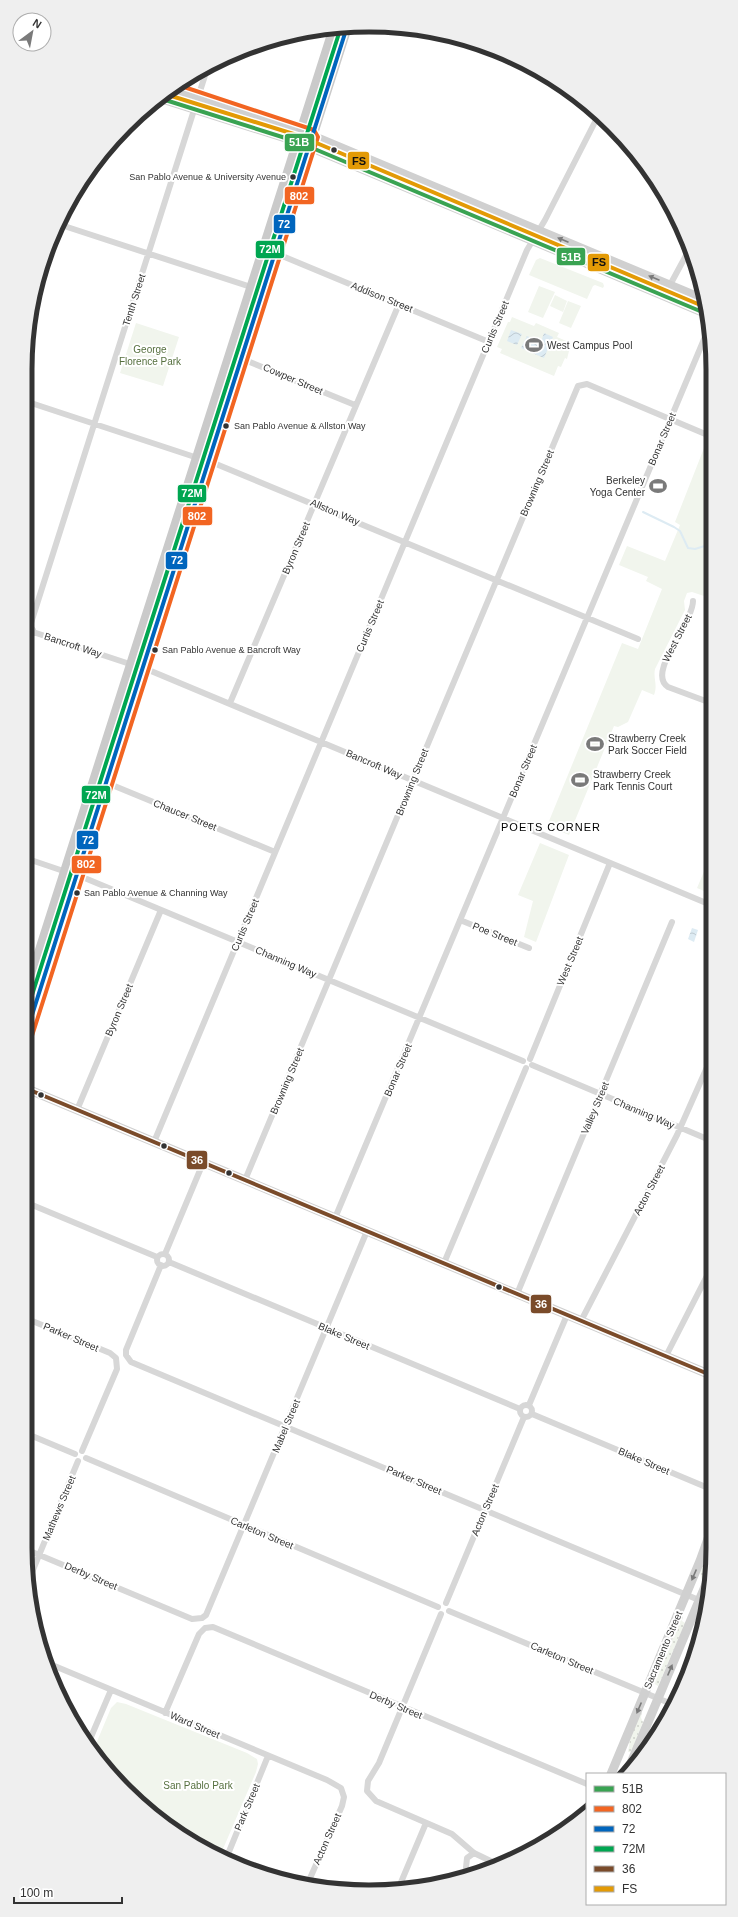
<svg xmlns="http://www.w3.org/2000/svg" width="738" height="1917" font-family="Helvetica,sans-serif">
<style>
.grass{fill:url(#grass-dots)}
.green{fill:#f1f5ed}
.water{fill:url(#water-waves)}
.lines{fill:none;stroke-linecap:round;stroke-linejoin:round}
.stream{stroke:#ddebf3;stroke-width:2}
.street{stroke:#d7d7d7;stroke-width:6}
.secondary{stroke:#d0d0d0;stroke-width:9}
.primary{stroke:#cacaca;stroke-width:10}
.bus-1-casing{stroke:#fff;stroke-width:7}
.bus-2-casing{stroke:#fff;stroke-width:7}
.bus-3-casing{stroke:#fff;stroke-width:7}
.bus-4-casing{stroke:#fff;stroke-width:7}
.bus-5-casing{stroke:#fff;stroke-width:7}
.bus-6-casing{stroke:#fff;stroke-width:7}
.bus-1{stroke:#39a352;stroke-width:4}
.bus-2{stroke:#f26522;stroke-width:4}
.bus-3{stroke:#0065bd;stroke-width:4}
.bus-4{stroke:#00a651;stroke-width:4}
.bus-5{stroke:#7a4b2a;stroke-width:4}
.bus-6{stroke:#e39a05;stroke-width:4}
.oneway{fill:#7a7a7a}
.bus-dot{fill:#333;stroke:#fff;stroke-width:1.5}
.labels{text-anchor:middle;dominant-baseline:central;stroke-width:4;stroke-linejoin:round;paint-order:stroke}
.bus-label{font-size:9px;fill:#333;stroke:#fff;text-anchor:start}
.street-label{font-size:10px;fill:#333;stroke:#fff}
.poi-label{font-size:10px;fill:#333;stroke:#fff;text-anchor:start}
.park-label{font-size:10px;fill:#56703f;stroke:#fff}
.neighbourhood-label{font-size:11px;letter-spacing:1px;fill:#000;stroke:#fff}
.rim{fill:none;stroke:#333;stroke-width:5}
.line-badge{stroke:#fff;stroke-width:1.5}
.badge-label{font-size:11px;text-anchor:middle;font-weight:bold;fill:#fff}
.pale-badge-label{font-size:11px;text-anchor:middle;font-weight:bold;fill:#111}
</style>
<defs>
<pattern id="grass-dots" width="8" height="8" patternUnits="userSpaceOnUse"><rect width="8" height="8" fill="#f1f5ed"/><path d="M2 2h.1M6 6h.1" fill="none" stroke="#cfd2cc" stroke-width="1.8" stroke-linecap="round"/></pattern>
<pattern id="water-waves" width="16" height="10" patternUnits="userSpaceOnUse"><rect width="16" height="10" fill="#ddebf3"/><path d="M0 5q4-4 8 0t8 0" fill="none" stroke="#becad1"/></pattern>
</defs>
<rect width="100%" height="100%" fill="#fff"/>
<!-- grass -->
<path class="grass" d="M338,27H342L341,34L313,122Z
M395,175L483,210L482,212L468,209L394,179Z
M544,240L584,257L598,259L659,284L619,269L608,267Z
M672,290L705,304V307L704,308L670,294Z
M713,1538L712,1559L702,1582L700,1571Z
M682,1614L683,1615L682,1621L685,1623L658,1686L653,1683Z
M642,1710L641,1718L643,1722L631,1752H628L630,1739Z"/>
<!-- green -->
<path class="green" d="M540,258L603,283L604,286L603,288L595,285L593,286L587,299L529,275L536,260Z
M539,286L555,292L543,318L528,312Z
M555,295L567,301L563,312L550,306Z
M568,301L581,306L571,328L559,323Z
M512,317L534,326L536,323L559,333L557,337L571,343L567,359L565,358L561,367L558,366L554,376L500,353L502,349L497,347L508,322H510Z
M136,323L179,337L163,386L120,373Z
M710,439L711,583L704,596L692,592L687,593L684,601L685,610L655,669C653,678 658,685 654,695L642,690L628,722L618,727L614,726L569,835L547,826L622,643L638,649L662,589L646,581L648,577L619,565L627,546L665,561L680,525L675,522L706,443Z
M540,843L569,855L536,942L524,937L533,901L518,895Z
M711,855V894L697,888Z
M117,1702L126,1704L247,1753L257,1759L258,1764L256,1772L220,1856L197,1846L110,1775L93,1751L111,1708Z"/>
<!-- water -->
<path class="water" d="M511,330L522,334L517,345L507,341Z
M544,333L553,337L544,358L521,348L527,336L541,342Z
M692,928L698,930L694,942L688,939Z"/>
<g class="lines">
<!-- stream -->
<path class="stream" d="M643,512L674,527L680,531L688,548L695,549L711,544"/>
<!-- street -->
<path class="street" d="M58,224L263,291
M275,253L489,342
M662,294L670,285L690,248
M230,354L355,405
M25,401L216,464L638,639
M693,601C693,623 646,673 668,687L711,703
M25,626H30L33,630L31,635H25
M30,626L208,66
M33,632L151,671L711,905
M230,703L399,304
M95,778L275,852
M25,858L87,879L523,1061
M460,920L529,948
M530,1059L610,863
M532,1065L712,1141
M77,1110L161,910
M154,1142L527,250L545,220L598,116
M245,1180L578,386L587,384L710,436
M25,1202L157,1257
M335,1218L710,325
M157 1260a6 6 0 1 1 12 0a6 6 0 1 1-12 0Z
M165,1254L203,1163
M169,1262L520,1409
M444,1263L526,1068
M161,1265L126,1350V1355L131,1362L706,1603
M517,1294L672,922
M25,1318L110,1353L116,1358L117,1369L82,1451
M581,1321L677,1135L712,1056
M666,1356L712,1266
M520 1411a6 6 0 1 1 12 0a6 6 0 1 1-12 0Z
M529,1405L567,1315
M532,1414L713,1490
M25,1433L75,1454
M86,1458L438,1607
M25,1549L192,1619L202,1618L206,1615L367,1231
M30,1577L78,1461
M446,1603L524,1417
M449,1611L674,1705
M441,1614L379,1763L368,1781L367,1791L376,1801L452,1834L474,1853L501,1866
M45,1662L327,1780L341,1788L344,1797L342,1806L307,1885
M165,1713L199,1634L205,1628L213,1627L587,1784
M88,1744L111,1690
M226,1859L268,1756
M465,1877L467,1858L474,1853
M399,1887L426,1823"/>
<!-- secondary -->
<path class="secondary" d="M172,89L320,139L703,299
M159,98L298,142L707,314
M25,1088L713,1376
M628,1770L709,1577
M611,1774L700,1561L713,1525"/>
<!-- primary -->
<path class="primary" d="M25,997L334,28
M25,1037L347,27"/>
<!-- bus-1 casing -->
<g class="bus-1-casing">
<path id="bus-1" d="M159,98L298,142L707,314"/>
</g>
<!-- bus-2 casing -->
<g class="bus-2-casing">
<path id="bus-2" d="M31,1039L318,137L314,130L178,85"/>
</g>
<!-- bus-3 casing -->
<g class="bus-3-casing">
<path id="bus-3" d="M25,1037L347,27"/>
</g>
<!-- bus-4 casing -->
<g class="bus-4-casing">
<path id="bus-4" d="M25,1017L341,27"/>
</g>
<!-- bus-5 casing -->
<g class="bus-5-casing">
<path id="bus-5" d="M25,1088L713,1376"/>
</g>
<!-- bus-6 casing -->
<g class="bus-6-casing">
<path id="bus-6" d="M165,94L300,136L705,307"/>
</g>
<!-- bus-1 -->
<use href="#bus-1" class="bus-1"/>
<!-- bus-2 -->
<use href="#bus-2" class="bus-2"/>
<!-- bus-3 -->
<use href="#bus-3" class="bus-3"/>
<!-- bus-4 -->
<use href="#bus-4" class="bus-4"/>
<!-- bus-5 -->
<use href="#bus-5" class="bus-5"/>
<!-- bus-6 -->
<use href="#bus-6" class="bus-6"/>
</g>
<!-- one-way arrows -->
<defs><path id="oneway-solid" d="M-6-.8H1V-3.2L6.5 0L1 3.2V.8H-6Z"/></defs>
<g class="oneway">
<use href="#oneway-solid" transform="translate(563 240) rotate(-157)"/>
<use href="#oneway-solid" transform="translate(654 278) rotate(-157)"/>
<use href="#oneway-solid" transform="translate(694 1575) rotate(113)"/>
<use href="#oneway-solid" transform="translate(670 1670) rotate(-67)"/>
<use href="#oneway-solid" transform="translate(639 1708) rotate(113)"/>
</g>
<!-- icons -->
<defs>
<g id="stadium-bare" transform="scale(1.38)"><path d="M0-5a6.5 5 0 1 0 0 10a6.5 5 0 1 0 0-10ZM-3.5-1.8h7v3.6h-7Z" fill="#7a7a7a" stroke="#fff" stroke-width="2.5" paint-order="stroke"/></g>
</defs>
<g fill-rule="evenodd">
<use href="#stadium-bare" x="534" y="345"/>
<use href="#stadium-bare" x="658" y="486"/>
<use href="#stadium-bare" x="595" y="744"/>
<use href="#stadium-bare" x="580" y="780"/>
</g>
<!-- markers -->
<g class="bus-dot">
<circle cx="334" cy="150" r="3.5"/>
<circle cx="293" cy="177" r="3.5"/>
<circle cx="226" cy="426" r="3.5"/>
<circle cx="155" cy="650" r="3.5"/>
<circle cx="77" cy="893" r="3.5"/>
<circle cx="41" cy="1095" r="3.5"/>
<circle cx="164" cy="1146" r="3.5"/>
<circle cx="229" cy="1173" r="3.5"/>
<circle cx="499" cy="1287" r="3.5"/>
</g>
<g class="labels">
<!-- bus labels -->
<g class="bus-label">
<text x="286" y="177" text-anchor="end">San Pablo Avenue &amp; University Avenue</text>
<text x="234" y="426">San Pablo Avenue &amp; Allston Way</text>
<text x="162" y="650">San Pablo Avenue &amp; Bancroft Way</text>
<text x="84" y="893">San Pablo Avenue &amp; Channing Way</text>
</g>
<!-- street labels -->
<g class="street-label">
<text transform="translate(382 297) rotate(22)">Addison Street</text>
<text transform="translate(134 300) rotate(-72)">Tenth Street</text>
<text transform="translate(495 327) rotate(-67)">Curtis Street</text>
<text transform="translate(293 379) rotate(23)">Cowper Street</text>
<text transform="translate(662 439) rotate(-67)">Bonar Street</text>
<text transform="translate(537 483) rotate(-67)">Browning Street</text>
<text transform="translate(335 512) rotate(23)">Allston Way</text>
<text transform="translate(296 548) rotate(-67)">Byron Street</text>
<text transform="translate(370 626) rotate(-67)">Curtis Street</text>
<text transform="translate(677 638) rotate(-63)">West Street</text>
<text transform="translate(73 645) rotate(18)">Bancroft Way</text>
<text transform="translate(374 764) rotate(23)">Bancroft Way</text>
<text transform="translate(523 771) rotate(-67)">Bonar Street</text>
<text transform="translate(412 782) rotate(-68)">Browning Street</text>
<text transform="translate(185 815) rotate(22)">Chaucer Street</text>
<text transform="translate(245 925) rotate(-67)">Curtis Street</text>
<text transform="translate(495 934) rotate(22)">Poe Street</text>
<text transform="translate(570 961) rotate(-67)">West Street</text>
<text transform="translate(286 962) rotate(23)">Channing Way</text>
<text transform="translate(119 1010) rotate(-67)">Byron Street</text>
<text transform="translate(398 1070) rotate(-67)">Bonar Street</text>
<text transform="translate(287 1081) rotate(-67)">Browning Street</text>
<text transform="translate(595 1108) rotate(-67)">Valley Street</text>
<text transform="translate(644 1113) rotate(23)">Channing Way</text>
<text transform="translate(649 1190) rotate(-62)">Acton Street</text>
<text transform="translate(344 1336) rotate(23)">Blake Street</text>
<text transform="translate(71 1337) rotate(23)">Parker Street</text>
<text transform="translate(286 1426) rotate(-67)">Mabel Street</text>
<text transform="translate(644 1461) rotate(23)">Blake Street</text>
<text transform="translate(414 1480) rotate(23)">Parker Street</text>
<text transform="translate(59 1508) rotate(-67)">Mathews Street</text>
<text transform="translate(485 1510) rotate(-67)">Acton Street</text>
<text transform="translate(262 1533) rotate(23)">Carleton Street</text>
<text transform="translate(91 1576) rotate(23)">Derby Street</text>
<text transform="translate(663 1650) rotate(-67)">Sacramento Street</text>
<text transform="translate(562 1658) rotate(23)">Carleton Street</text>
<text transform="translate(396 1705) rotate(23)">Derby Street</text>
<text transform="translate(195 1725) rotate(23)">Ward Street</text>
<text transform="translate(247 1807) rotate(-67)">Park Street</text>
<text transform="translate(327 1839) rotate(-66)">Acton Street</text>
</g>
<!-- poi labels -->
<g class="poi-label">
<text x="547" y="345">West Campus Pool</text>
<text x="645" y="480" text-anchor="end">Berkeley<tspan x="645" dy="12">Yoga Center</tspan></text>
<text x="608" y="738">Strawberry Creek<tspan x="608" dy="12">Park Soccer Field</tspan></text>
<text x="593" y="774">Strawberry Creek<tspan x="593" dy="12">Park Tennis Court</tspan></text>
</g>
<!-- park labels -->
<g class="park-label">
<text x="150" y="349">George<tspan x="150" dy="12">Florence Park</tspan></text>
<text x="198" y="1785">San Pablo Park</text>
</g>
<!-- neighbourhood labels -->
<g class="neighbourhood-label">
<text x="551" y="827">POETS CORNER</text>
</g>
</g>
<!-- crop -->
<path d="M0 0H738V1917H0ZM369 32H369A337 337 0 0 1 706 369V1548A337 337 0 0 1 369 1885H369A337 337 0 0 1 32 1548V369A337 337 0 0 1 369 32Z" fill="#efefef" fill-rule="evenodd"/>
<path class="rim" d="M369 32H369A337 337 0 0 1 706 369V1548A337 337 0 0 1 369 1885H369A337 337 0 0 1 32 1548V369A337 337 0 0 1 369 32Z"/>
<g class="line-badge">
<rect x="284" y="133" width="31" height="19" rx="4" fill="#39a352"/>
<rect x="347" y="151" width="23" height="19" rx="4" fill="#e39a05"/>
<rect x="284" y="186" width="31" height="19" rx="4" fill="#f26522"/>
<rect x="273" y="214" width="23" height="20" rx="4" fill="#0065bd"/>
<rect x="255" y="240" width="30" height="19" rx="4" fill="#00a651"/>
<rect x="556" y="247" width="30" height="19" rx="4" fill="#39a352"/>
<rect x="587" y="253" width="23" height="19" rx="4" fill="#e39a05"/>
<rect x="177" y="484" width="30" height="19" rx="4" fill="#00a651"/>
<rect x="182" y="506" width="31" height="20" rx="4" fill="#f26522"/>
<rect x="165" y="551" width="23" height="19" rx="4" fill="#0065bd"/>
<rect x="81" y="785" width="30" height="19" rx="4" fill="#00a651"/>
<rect x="76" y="830" width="23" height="20" rx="4" fill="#0065bd"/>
<rect x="71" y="855" width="31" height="19" rx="4" fill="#f26522"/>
<rect x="186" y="1150" width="22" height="20" rx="4" fill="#7a4b2a"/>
<rect x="530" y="1294" width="22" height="20" rx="4" fill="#7a4b2a"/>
</g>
<g class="badge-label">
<text x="299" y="146">51B</text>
<text x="299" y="200">802</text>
<text x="284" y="228">72</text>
<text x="270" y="253">72M</text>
<text x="571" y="261">51B</text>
<text x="192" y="497">72M</text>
<text x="197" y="520">802</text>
<text x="177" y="564">72</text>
<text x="96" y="799">72M</text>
<text x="88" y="844">72</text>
<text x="86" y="868">802</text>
<text x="197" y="1164">36</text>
<text x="541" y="1308">36</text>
</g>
<g class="pale-badge-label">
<text x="359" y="165">FS</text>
<text x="599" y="266">FS</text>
</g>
<!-- legend -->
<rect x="586" y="1773" width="140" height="132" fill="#ffffff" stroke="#adadad"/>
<rect x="594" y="1786" width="20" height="6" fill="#39a352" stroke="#adadad"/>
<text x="622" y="1793" font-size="12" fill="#333333">51B</text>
<rect x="594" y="1806" width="20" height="6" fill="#f26522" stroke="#adadad"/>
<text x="622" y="1813" font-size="12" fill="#333333">802</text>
<rect x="594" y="1826" width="20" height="6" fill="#0065bd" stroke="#adadad"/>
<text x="622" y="1833" font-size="12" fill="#333333">72</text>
<rect x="594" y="1846" width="20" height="6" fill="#00a651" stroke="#adadad"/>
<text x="622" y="1853" font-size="12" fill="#333333">72M</text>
<rect x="594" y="1866" width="20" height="6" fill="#7a4b2a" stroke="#adadad"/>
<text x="622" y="1873" font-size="12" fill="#333333">36</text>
<rect x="594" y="1886" width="20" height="6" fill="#e39a05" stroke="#adadad"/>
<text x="622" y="1893" font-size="12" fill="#333333">FS</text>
<!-- north arrow -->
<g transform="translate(32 32) rotate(32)"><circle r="19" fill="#ffffff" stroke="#adadad"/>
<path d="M0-3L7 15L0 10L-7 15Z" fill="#7a7a7a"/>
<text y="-6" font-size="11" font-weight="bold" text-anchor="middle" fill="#333333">N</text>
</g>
<!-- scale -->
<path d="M14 1897v6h108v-6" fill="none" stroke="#333333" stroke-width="2"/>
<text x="20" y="1897" font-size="12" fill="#333333" stroke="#ffffff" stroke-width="3" paint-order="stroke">100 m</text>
</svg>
